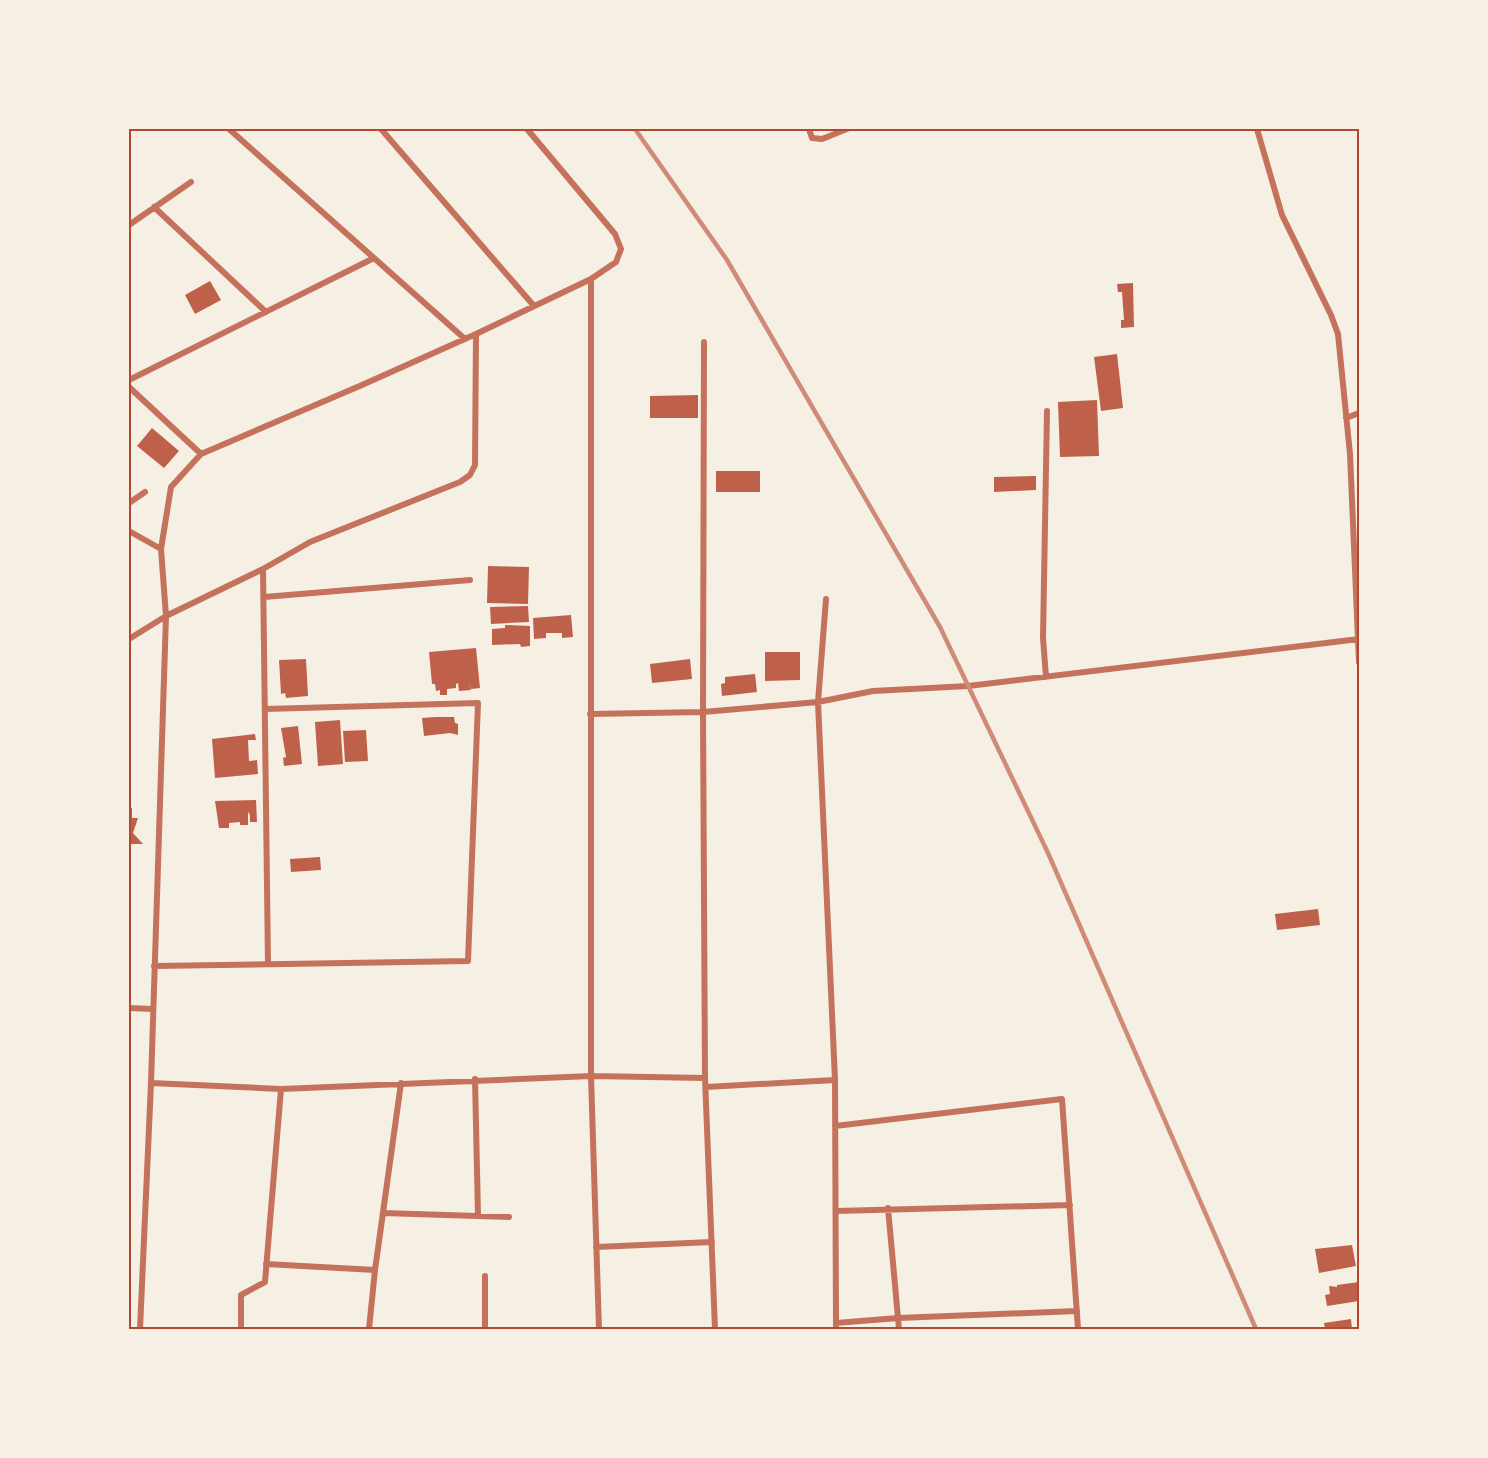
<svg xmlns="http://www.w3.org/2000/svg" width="1488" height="1458" font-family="'IBM Plex Sans',sans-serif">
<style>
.building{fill:#bf614a}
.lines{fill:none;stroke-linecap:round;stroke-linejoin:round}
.minor{stroke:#c5725c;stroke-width:6}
.rail{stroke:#cf8b77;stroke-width:4.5}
.neatline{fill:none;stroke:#b5482f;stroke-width:2}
</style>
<rect width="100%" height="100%" fill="#f6efe4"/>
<!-- building -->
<path class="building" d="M210,281L221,300L195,314L185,295Z
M1133,283L1134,327L1121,328V320H1124L1122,292H1118L1117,284Z
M1117,354L1123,408L1101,411L1094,357Z
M698,395V418H650V396Z
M1097,400L1099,456L1060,457L1058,402Z
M152,428L179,451L164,468L137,446Z
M716,471H760V492H716Z
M1036,476V490L994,492V477Z
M488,566L529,567L528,604L487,603Z
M528,606L529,622L491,624L490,607Z
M571,615L573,637L562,638V633H546V638L534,639L533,618Z
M505,625L530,626V646L521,647L520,644L492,645V629L505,628Z
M476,648L480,688L471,689L468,680L471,690L459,691L458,683L456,684V688L447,689V695H440V690L436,691L435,684H432L429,652Z
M765,652H800V680L765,681Z
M306,659L308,696L286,698L285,693L281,694L279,660Z
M690,659L692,679L652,683L650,664Z
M755,674L757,692L722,696L721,684L725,683V677Z
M435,717H454L455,723L458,724V735L450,733L424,736L422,718Z
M340,720L343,764L318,766L315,722Z
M298,726L302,764L284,766L283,758L286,757L281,728Z
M366,730L368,761L345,762L343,731Z
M255,734L256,740H248L249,761L257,760L258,774L215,778L212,739Z
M256,800L257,822H250V815L248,812V825H240V822L229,823V828H219L215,801Z
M129,807L132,808V818H138L133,833L143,844H129Z
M320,857L321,870L291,872L290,859Z
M1318,909L1320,925L1277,930L1275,914Z
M1352,1245L1356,1266L1319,1273L1315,1249Z
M1359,1282V1301L1327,1306L1325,1295L1330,1294L1329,1286L1337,1287V1285Z
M1351,1319L1352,1329H1325L1324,1323Z"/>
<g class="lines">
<!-- minor -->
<path class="minor" d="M229,129L465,339
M381,129L534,306
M809,129L812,138L822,139L847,129
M1257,129L1282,215L1331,315L1338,334L1350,454L1359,662
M154,207L266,312
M129,225L191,182
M591,279V1076L599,1329
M704,342L703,712L705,1078L715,1329
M129,380L374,258
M129,387L201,454
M1346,418L1359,413
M129,503L145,492
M129,531L161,549
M263,569L310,542L460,482L470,475L475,465L476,334
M264,597L470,580
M129,639L166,616L263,569L268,964
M1046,677L1043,638L1047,411
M590,714L703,712L818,702L873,691L968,686L1359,639
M154,966L468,961L478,703L265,709
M129,1008L153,1009
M475,1079L478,1216
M835,1080L836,1323
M151,1083L281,1089L591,1076L705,1078
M706,1087L835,1080L818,702L826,599
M835,1126L1062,1099L1078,1329
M888,1208L899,1329
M836,1211L1070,1205
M383,1213L509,1217
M596,1247L712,1242
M266,1264L375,1270L401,1083
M485,1276V1329
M140,1329L151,1083L166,616L161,549L171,487L201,454L362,385L476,334L591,279L616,262L621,249L615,234L527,129
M241,1329V1295L265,1282L281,1089
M369,1329L375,1270
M836,1329V1323L898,1318L1077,1311"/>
<!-- rail -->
<path class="rail" d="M635,129L727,260L940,627L1048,853L1256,1329"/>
</g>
<!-- border -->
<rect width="1488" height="1458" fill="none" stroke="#f6efe4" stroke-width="261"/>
<rect x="130" y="130" width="1228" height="1198" class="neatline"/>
</svg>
